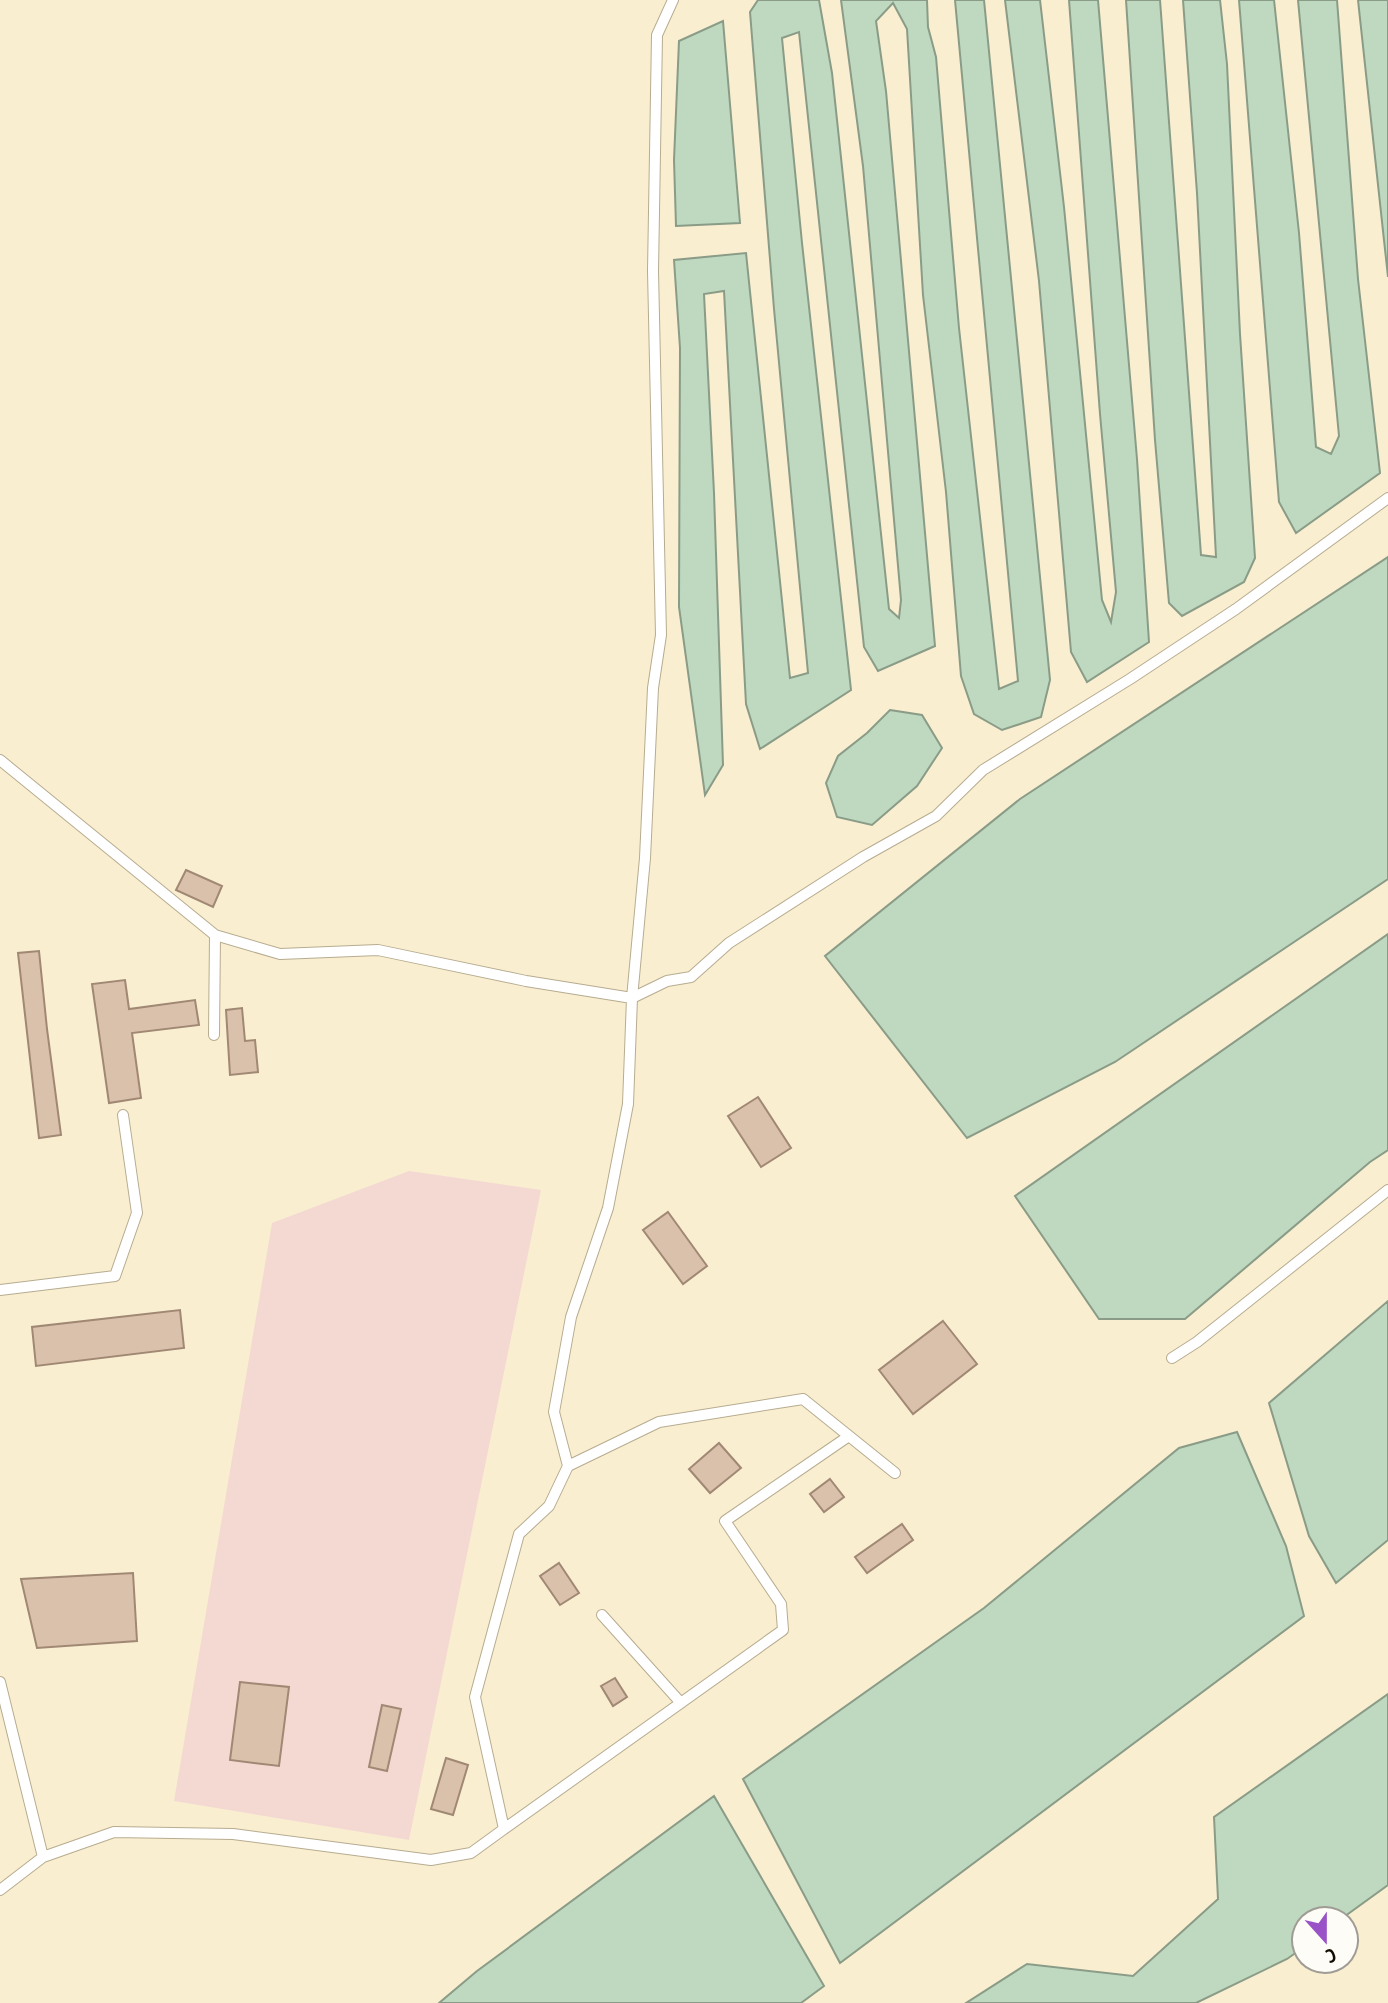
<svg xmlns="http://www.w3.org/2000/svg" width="1388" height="2003" font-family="'PT Sans Narrow',sans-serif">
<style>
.green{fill:#f4d9d2}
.water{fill:#bed9bf;stroke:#8a9c87;stroke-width:2}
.building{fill:#dac1ac;stroke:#a08874;stroke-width:2}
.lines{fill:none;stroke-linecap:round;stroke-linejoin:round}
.service-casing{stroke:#b7ac90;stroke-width:12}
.service{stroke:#fff;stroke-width:10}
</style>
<rect width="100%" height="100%" fill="#f9eed0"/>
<!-- green -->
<path class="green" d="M409,1171L541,1190L409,1840L174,1801L272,1223Z"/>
<!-- water -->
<path class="water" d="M758,0H819L832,73L889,609L899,618L901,600L863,166L841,0H927L928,27L936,57L959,328L999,689L1018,681L955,0H984L1050,680L1041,717L1002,730L974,714L961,676L946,492L923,295L907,29L893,3L876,21L886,91L935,646L878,671L864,647L799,32L782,38L802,243L851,690L760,749L746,704L724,291L704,294L714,493L723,765L705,795L679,607L680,348L674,260L746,253L790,678L808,673L774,309L750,12Z
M1005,0H1040L1064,207L1102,600L1111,622L1116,592L1100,414L1069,0H1098L1137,459L1149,642L1087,682L1071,652L1039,281Z
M1126,0H1160L1201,555L1216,557L1197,193L1183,0H1220L1227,64L1240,334L1255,558L1244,582L1182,616L1169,603L1155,440Z
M1239,0H1274L1299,233L1316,447L1331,454L1339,436L1298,0H1337L1358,279L1380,473L1296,533L1279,502Z
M1358,0H1388V277Z
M723,21L740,223L676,226L674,160L679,41Z
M1388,557V879L1115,1062L967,1138L825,956L1020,799Z
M890,710L922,715L942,748L917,786L872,825L837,817L826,783L838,756L867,733Z
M1388,934V1150L1370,1162L1185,1319H1099L1015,1196Z
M1388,1301V1540L1336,1583L1309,1536L1269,1403Z
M1237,1432L1286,1546L1304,1616L840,1963L743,1779L984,1608L1179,1448Z
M1388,1694V1885L1341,1919H1304V1947L1287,1959L1196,2003H966L1027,1964L1133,1976L1218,1899L1214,1817Z
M714,1796L824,1986L801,2003H439L477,1971Z"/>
<!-- building -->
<path class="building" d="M186,870L222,886L213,907L176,890Z
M39,951L47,1029L61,1135L39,1138L18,953Z
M125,980L129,1009L195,1000L199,1025L132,1033L141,1098L109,1103L92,984Z
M242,1008L245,1041L255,1040L258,1072L230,1075L226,1010Z
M758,1097L791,1148L761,1167L728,1116Z
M668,1212L707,1266L683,1284L643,1230Z
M180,1310L184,1348L36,1366L32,1327Z
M943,1321L977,1364L913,1414L879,1370Z
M719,1443L741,1468L710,1493L689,1469Z
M830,1479L844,1497L824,1512L810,1494Z
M902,1524L913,1540L867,1573L855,1557Z
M559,1563L579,1593L560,1605L540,1576Z
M133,1573L137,1641L37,1648L21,1579Z
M615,1678L627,1697L613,1706L601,1686Z
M240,1682L289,1687L279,1766L230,1760Z
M382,1705L401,1709L387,1771L369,1767Z
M446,1758L468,1765L453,1815L431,1809Z"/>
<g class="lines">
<!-- service casing -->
<g class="service-casing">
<path id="service" d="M673,0L657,35L653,271L661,635L653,688L645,858L632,998L628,1104L608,1208L571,1317L554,1412L568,1466L659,1422L803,1399L895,1473
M0,760L215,935L214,1035
M215,935L280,954L378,950L526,981L632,998L667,981L691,977L729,943L863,857L936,816L983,770L1130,679L1236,609L1388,498
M0,1290L115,1276L137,1213L123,1115
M1172,1358L1197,1342L1388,1190
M568,1466L549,1506L519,1534L475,1697L504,1829L783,1630L781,1604L725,1521L849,1436
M602,1615L681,1703
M0,1682L43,1857
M0,1890L43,1857L114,1832L233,1834L431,1860L471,1853L504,1829"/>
</g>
<!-- service -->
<use href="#service" class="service"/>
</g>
<!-- north arrow -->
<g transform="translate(1325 1940) rotate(159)"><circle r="33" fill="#fefcf6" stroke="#9f9c95" stroke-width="2"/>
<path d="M0-5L12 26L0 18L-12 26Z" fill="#9953c7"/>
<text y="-10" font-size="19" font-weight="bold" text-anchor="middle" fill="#110d04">С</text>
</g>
</svg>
